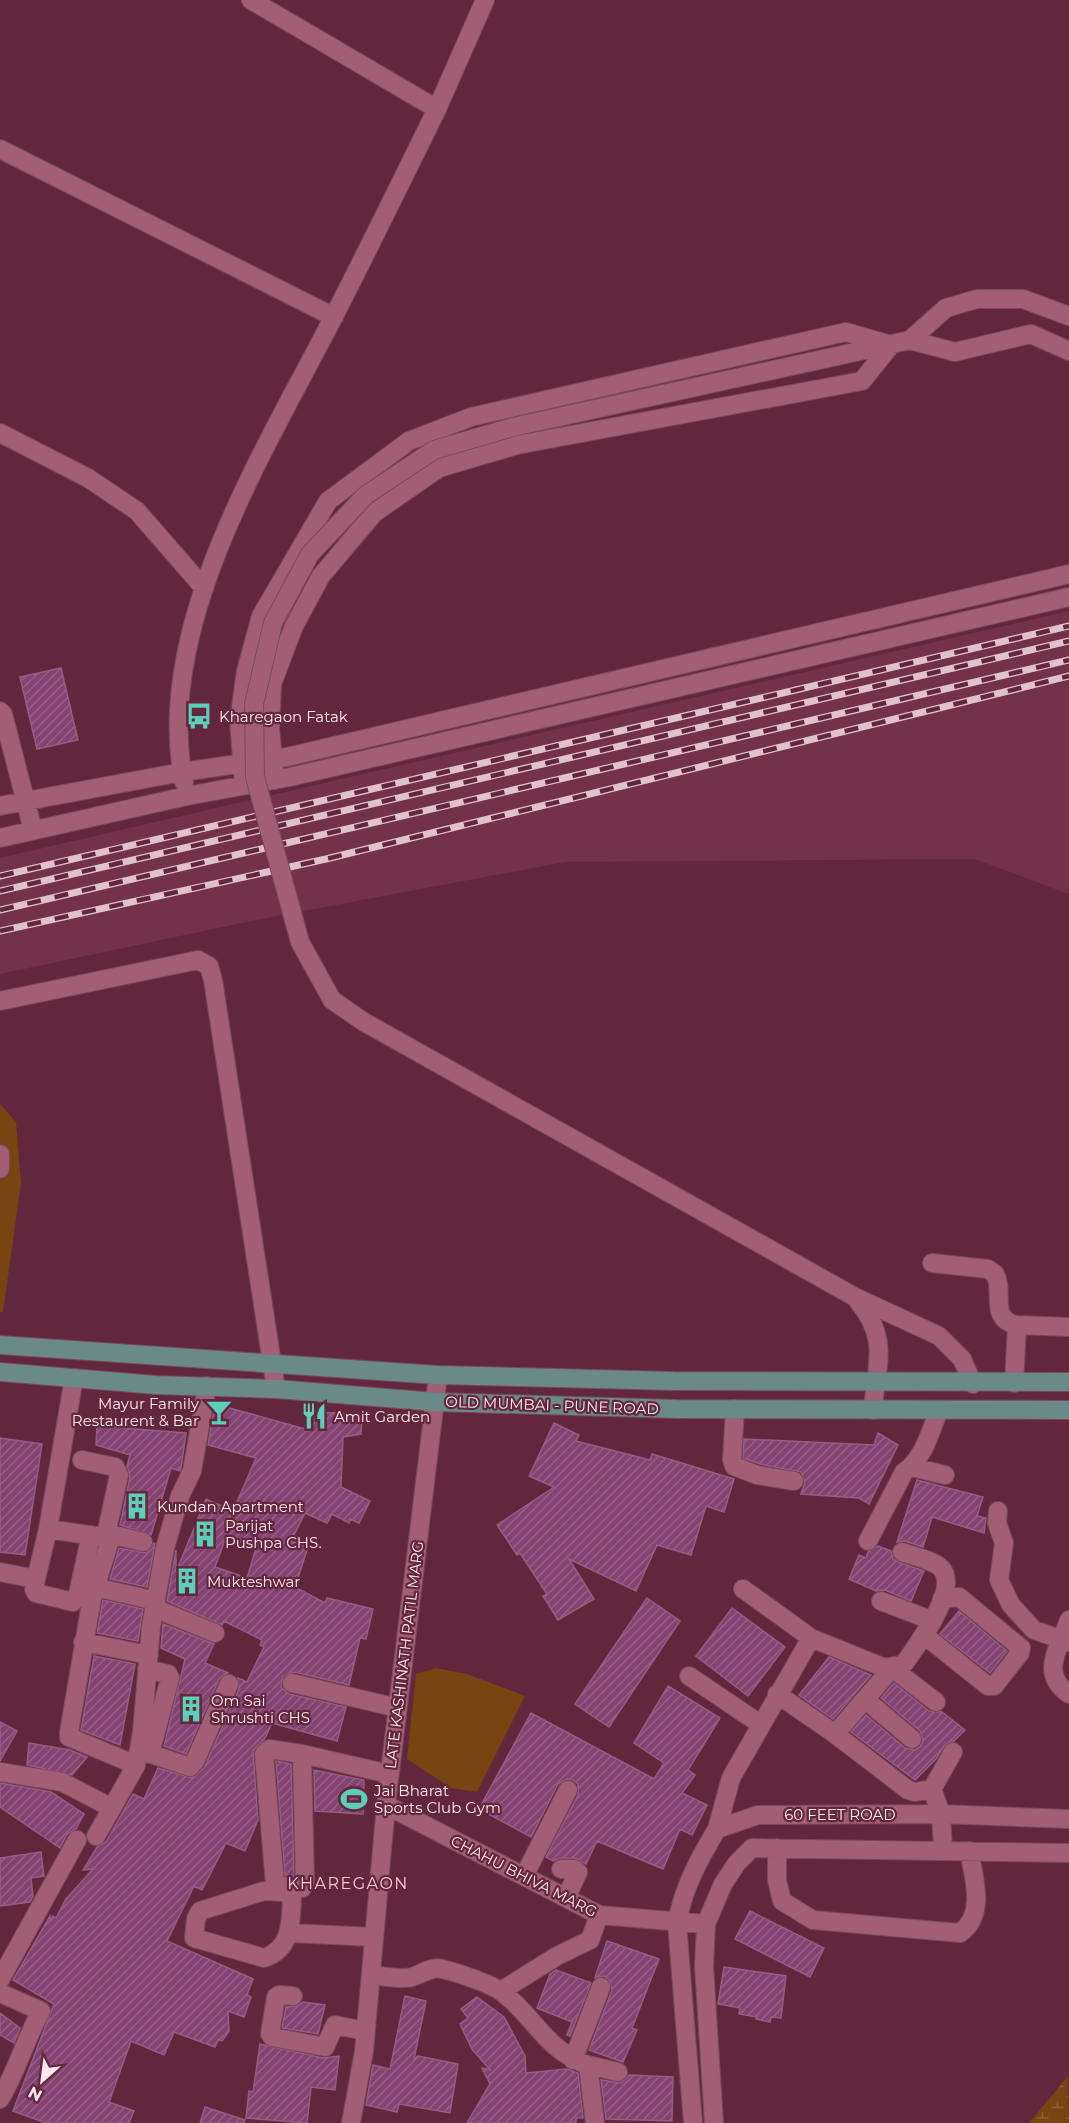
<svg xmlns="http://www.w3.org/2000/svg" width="1069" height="2123" font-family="Montserrat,sans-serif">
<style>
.built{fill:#73314a}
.wetland{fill:url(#wetland-marsh)}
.garden{fill:#784411}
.building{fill:url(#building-hatch);stroke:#965d84;stroke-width:1.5;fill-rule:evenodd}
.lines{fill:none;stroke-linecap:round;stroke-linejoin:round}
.minor-casing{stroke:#79485d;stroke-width:20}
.major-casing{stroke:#79485d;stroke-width:20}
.minor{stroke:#a15e74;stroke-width:18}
.major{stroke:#698a88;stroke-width:18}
.rail-casing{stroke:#e1c2cc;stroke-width:7}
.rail{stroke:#63273d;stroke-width:4.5;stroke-dasharray:14;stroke-linecap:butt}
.minor-bridge-casing{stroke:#79485d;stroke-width:20;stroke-linecap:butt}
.minor-bridge{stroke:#a15e74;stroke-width:18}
.labels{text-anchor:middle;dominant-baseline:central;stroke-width:4.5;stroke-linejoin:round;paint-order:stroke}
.poi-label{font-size:15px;fill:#ffe7ee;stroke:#63273d;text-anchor:start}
.street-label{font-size:15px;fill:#ffe7ee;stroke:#63273d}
.neighbourhood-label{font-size:16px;letter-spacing:1.5px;fill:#f7c9d6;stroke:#63273d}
</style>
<defs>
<pattern id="wetland-marsh" width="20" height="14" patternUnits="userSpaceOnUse" patternTransform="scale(1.5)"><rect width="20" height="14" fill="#784411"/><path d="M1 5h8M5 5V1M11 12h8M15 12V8" fill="none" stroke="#8c5f34"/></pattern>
<pattern id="building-hatch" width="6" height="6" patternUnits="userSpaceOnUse" patternTransform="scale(1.5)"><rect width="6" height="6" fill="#844271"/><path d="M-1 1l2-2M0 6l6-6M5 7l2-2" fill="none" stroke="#965d86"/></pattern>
</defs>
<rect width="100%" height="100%" fill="#63273d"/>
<!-- built -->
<path class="built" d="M1069,611V894L975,859L565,862L261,919L0,974V858Z"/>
<!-- wetland -->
<path class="wetland" d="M1068,2076L1069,2123H1029Z"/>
<!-- garden -->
<path class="garden" d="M0,1104L16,1122L21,1183L3,1312H0Z
M436,1668L467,1674L525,1696L477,1792L451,1788L407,1759L416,1674Z"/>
<!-- building -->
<path class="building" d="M61,668L78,740L37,749L20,677Z
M215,1404L305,1429L306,1412L362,1414L361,1434L343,1437L341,1487L370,1501L359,1523L350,1519L349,1523L332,1514L327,1523L305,1513L291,1541L308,1547L295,1587L325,1603L327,1598L373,1609L366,1639L360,1638L349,1685L295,1672L283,1676L281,1687L289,1694L346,1707L337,1741L272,1723L265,1738L253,1751L258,1820L245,1851L226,1843L202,1890L194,1886L167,1941L253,1979L247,1995L251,1997L244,2017L228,2011L229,2031L222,2041L218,2040L215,2047L174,2032L164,2055L131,2041L109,2102L134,2111L129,2123H46L13,2111L54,2004L13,1980L50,1916L51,1920L53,1916L56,1918L66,1899L93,1869L83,1870L97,1847L106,1842L133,1794L144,1799L158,1768L192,1778L204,1768L239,1689L238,1678L247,1682L264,1647L260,1645L262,1640L224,1621L222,1625L167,1601L176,1550V1572L206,1499L233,1511L256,1458L208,1445ZM226,1537L256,1548L247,1578L215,1567Z
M554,1423L579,1435L576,1441L650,1460L652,1454L734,1479L724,1512L706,1506L691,1555L657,1545L636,1591L569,1559L594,1599L558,1620L543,1596L547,1594L520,1553L517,1555L497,1525L554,1487L529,1476Z
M97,1426L186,1433L181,1468L180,1471L171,1468L151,1535L120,1525L130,1477L127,1466L130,1455L96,1445Z
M878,1433L898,1445L869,1504L859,1498L801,1494L805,1482L801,1472L760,1464L743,1458L744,1439L874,1445Z
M0,1438L42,1444L25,1555L0,1552Z
M917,1480L983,1497L977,1516L986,1518L984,1533L932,1517L923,1547L905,1541L897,1542Z
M154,1543L155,1544L147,1587L110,1579L119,1548L146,1553Z
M878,1546L891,1551L893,1559L898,1562L924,1571L911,1601L885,1590L876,1591L849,1579L859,1555L866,1558L868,1552Z
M647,1598L680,1621L609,1727L575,1704Z
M103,1600L143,1609L138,1641L97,1633Z
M732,1608L785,1647L748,1696L696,1656Z
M959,1611L1007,1651L990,1673L940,1634Z
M163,1624L214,1644L205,1663L228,1673L219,1679L186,1754L164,1746L185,1659L161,1648Z
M94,1656L135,1664L120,1745L81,1730Z
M829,1657L871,1675L833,1719L799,1695Z
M894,1683L929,1711L942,1712L965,1730L954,1741L944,1746L936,1759L915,1780L851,1732L866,1715L905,1748L915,1750L920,1747L923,1740L920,1731L881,1698Z
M668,1686L720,1718L688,1770L695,1775L682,1793L707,1805L692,1835L680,1829L663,1869L597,1841L586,1864L575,1858H560L553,1861L546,1857L578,1795V1784L573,1780L567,1779L558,1784L531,1837L479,1809L531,1713L654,1779L664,1763L634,1743Z
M0,1722L17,1731L0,1761Z
M29,1743L70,1750L87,1757L72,1775L27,1765Z
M276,1761L291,1764L294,1876L285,1875Z
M314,1770L364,1780L363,1814L315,1811Z
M0,1783L51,1792L84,1814L76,1829L67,1834L60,1848L0,1807Z
M41,1852L44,1876L31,1878L33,1896L30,1902L0,1906V1858Z
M750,1911L824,1948L810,1977L735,1939Z
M607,1941L659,1959L632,2028L637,2030L623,2062L589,2050L612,1990L609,1980L604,1976L595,1978Z
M724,1967L786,1976L781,2018L771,2017L770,2022L756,2019L757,2017L739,2014L740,2008L718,2004Z
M556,1970L591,1983L570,2036L567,2035L572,2022L537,2008L550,1974Z
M405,1996L426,2001L414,2059L418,2056L458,2064L450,2113L399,2104L397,2112L366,2105L373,2065L390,2069Z
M477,1997L504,2017L525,2056L526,2073L567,2069L578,2073L583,2118H576V2123H467L490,2084L482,2068L490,2070L472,2049L460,2024L468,2018L461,2009Z
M303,2002L325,2005L318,2034L282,2028L286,2007L297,2006Z
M0,2013L20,2028L14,2043L0,2035Z
M260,2044L323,2058L339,2056L335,2090L311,2087L307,2123L246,2118L249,2091L253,2092Z
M629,2075L673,2077L672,2121L606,2119L601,2080L621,2083Z
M205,2107L245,2120L244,2123H200Z"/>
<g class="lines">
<!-- minor casing -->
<g class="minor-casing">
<path id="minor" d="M437,109L485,0
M0,149L334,317
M910,340L955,352L1031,334L1069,351
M513,427L910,340L946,308L977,299H1023L1069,316
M0,433L88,478L137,511L204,588
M0,711L3,714L33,830
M184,782C152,628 266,449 334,316C369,248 403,178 437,109L251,0
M244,785L239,721L246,671L261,616L328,501L409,441L471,417L846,332L891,345L862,381L517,445L439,468L374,513L321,576L294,626L272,684L270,729L275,780
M0,806L182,772L287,757L1069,574
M0,838L187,796L290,777L1069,597
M0,1001L198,960L209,966L213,980L276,1389
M364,1022L855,1297L939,1336L962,1359L973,1384
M0,1154V1169
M932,1263L988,1269L995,1274C1005,1292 988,1319 1017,1325
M858,1301C890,1340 876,1364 873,1410
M1014,1383L1017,1325L1069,1327
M735,1409L732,1460L734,1466L757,1475L794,1481
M912,1467L945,1475
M998,1511L997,1523L1004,1543L999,1580L1011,1605L1034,1630L1069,1642
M48,1529L103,1537L107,1530L119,1475L115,1467L82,1460
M868,1541L904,1472C923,1460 931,1430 939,1410
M0,1572L36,1579L48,1529L74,1378
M36,1579L34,1589L36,1593L73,1602L77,1598L91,1535
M95,1587L156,1601
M881,1601L933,1621
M154,1608L215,1633
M1069,1620C1059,1649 1039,1673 1069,1694
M924,1635L988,1686H994L1020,1653L1021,1648L959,1597L942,1599
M811,1638L885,1668L904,1664C916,1646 961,1589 941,1568C933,1560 913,1556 902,1552
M83,1642L149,1655
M147,1669L168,1674L170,1678L150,1754
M689,1676L760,1724
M292,1683L398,1708
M777,1694L835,1734L892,1668L936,1702
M866,1700L912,1739
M835,1734L908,1790L915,1792L932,1789
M269,1749L302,1754L305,1883L302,1888L275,1885L264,1754Z
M139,1750L190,1767L195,1761L229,1684
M302,1754L389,1774
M136,1765L69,1737V1732L92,1598L110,1540L118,1536L143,1542
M0,1772L62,1782L112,1808L136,1765L142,1732L151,1627L165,1548L180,1496L192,1471L207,1386
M386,1805L599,1915L706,1924
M717,1829L731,1778L811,1638L743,1589
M96,1836L112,1808
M777,1848V1880L782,1901L813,1920L960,1933C986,1915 974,1878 969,1851
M943,1850L941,1814L932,1789L953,1752
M561,1869H575L578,1872L566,1898
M524,1876L568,1790
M264,1891L284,1892L292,1897C291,1921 292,1949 264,1958L194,1938L196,1919L200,1911Z
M290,1933L374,1937
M371,1975C383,1976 401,1980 412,1977C422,1974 431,1966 442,1969C456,1972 491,1984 502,1992C536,2018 545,2050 588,2065L595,2123
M0,1980L77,1840
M501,1991L557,1956L590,1940L599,1915
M0,1993L41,2011C25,2040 17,2071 0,2099
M293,1996L279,1995L276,1997L270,2034L272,2037L325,2047L335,2025L365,2031
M573,2060L601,1987
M588,2065L618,2072
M351,2123L364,2051L386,1805L438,1375
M693,2123L677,1923C683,1888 699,1859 717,1829L758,1815L941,1814L1069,1819
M714,2123L704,1966L706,1924L723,1884L737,1863L752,1848L1069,1853"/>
</g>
<!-- major casing -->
<g class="major-casing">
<path id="major" d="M0,1345L438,1375L673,1381L1069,1382
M0,1372L156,1385L276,1389L436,1402L677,1409L1069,1410"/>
</g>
<!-- minor -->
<use href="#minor" class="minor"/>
<!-- major -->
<use href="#major" class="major"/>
<!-- rail casing -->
<g class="rail-casing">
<path id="rail" d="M0,876L1069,626
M0,891L1069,641
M0,910L1069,660
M0,931L326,859L1069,676"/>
</g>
<!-- rail -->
<use href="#rail" class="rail"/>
<!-- minor-bridge casing -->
<g class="minor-bridge-casing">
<path id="minor-bridge" d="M364,1022L332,1000L300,942L255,777L254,704L273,623L310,554L366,495L434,450L513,427"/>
</g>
<!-- minor-bridge -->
<use href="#minor-bridge" class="minor-bridge"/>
</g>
<!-- icons -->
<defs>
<g id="bus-bare" transform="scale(2.07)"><path d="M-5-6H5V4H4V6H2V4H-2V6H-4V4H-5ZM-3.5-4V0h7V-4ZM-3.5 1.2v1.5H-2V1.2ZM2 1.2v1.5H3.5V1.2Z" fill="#5dceb9" stroke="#63273d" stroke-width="2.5" paint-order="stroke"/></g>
<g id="bar-bare" transform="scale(2.07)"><path d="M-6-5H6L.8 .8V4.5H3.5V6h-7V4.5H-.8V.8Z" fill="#5dceb9" stroke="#63273d" stroke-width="2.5" paint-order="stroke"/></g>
<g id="restaurant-bare" transform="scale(2.07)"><path d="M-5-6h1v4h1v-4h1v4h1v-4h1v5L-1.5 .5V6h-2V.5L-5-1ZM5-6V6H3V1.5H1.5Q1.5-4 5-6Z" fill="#5dceb9" stroke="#63273d" stroke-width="2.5" paint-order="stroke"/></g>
<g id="building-bare" transform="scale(2.07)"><path d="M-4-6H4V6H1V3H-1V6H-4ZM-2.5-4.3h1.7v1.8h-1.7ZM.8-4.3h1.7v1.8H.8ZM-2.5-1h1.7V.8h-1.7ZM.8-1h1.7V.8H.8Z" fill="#5dceb9" stroke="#63273d" stroke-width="2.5" paint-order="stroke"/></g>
<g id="stadium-bare" transform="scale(2.07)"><path d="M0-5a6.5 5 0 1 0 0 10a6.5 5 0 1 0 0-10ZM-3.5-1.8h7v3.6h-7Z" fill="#5dceb9" stroke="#63273d" stroke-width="2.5" paint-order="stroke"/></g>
</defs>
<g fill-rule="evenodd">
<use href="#bus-bare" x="199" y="716"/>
<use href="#bar-bare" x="219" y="1412"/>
<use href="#restaurant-bare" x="314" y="1416"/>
<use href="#building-bare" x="137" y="1506"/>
<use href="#building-bare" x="205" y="1534"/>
<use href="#building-bare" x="187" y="1581"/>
<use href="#building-bare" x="191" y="1709"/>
<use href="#stadium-bare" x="354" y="1799"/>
</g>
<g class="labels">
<!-- poi labels -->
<g class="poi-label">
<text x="219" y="716">Kharegaon Fatak</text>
<text x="199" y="1403" text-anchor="end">Mayur Family<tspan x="199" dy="17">Restaurent &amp; Bar</tspan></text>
<text x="334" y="1416">Amit Garden</text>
<text x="157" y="1506">Kundan Apartment</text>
<text x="225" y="1525">Parijat<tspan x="225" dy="17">Pushpa CHS.</tspan></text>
<text x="207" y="1581">Mukteshwar</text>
<text x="211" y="1700">Om Sai<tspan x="211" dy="17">Shrushti CHS</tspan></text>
<text x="374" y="1790">Jai Bharat<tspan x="374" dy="17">Sports Club Gym</tspan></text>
</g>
<!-- street labels -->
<g class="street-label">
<text transform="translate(552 1405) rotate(2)">OLD MUMBAI - PUNE ROAD</text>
<text transform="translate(404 1655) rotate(-83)">LATE KASHINATH PATIL MARG</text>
<text x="840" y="1814">60 FEET ROAD</text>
<text transform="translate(524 1876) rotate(27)">CHAHU BHIVA MARG</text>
</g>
<!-- neighbourhood labels -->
<g class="neighbourhood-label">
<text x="348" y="1883">KHAREGAON</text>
</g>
</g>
<!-- north arrow -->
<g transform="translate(42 2081) rotate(208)" stroke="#63273d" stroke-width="4.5" paint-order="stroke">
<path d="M0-4.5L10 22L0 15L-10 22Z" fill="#ffe7ee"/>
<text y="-9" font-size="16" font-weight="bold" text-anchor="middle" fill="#ffe7ee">N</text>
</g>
</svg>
